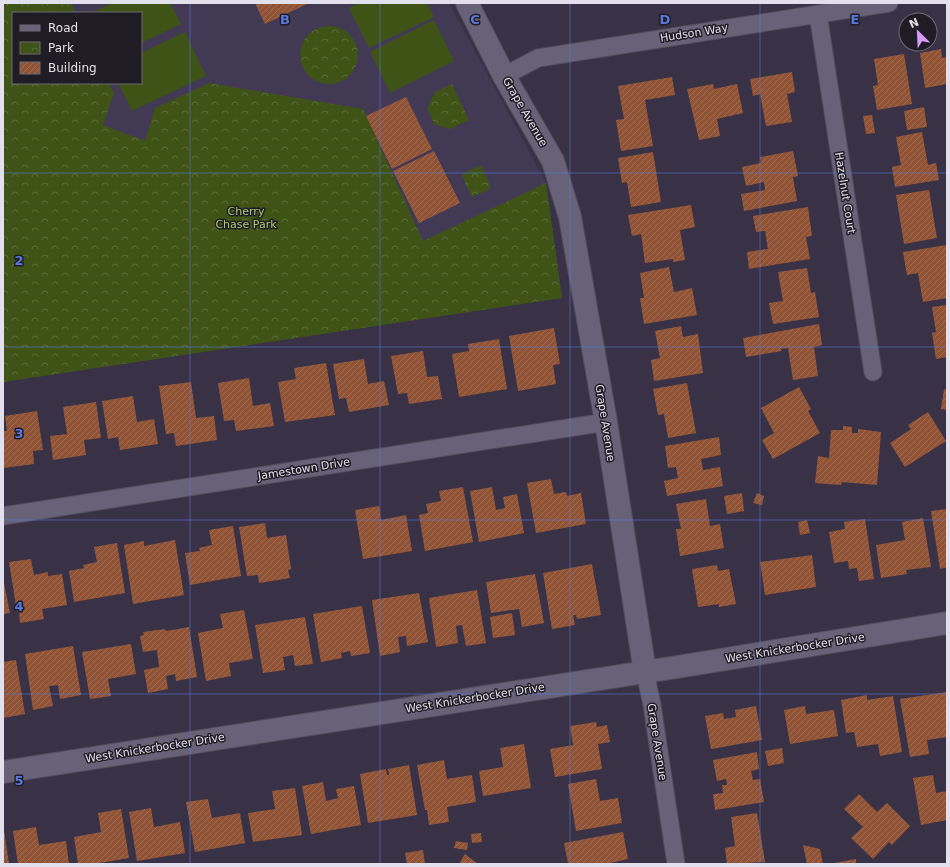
<svg xmlns="http://www.w3.org/2000/svg" width="950" height="867" font-family="'DejaVu Sans',sans-serif">
<style>
.built{fill:#423954;fill-rule:evenodd}
.green{fill:#3f5317}
.park{fill:url(#park-crowns)}
.building{fill:url(#building-hatch)}
.lines{fill:none;stroke-linecap:round;stroke-linejoin:round}
.street-casing{stroke:#534d5e;stroke-width:19}
.secondary-casing{stroke:#534d5e;stroke-width:24}
.street{stroke:#686278;stroke-width:17}
.secondary{stroke:#686278;stroke-width:22}
.grid{fill:none;stroke:#587ade;stroke-width:1;stroke-opacity:0.55}
.labels{text-anchor:middle;dominant-baseline:central;stroke-width:3;stroke-linejoin:round;paint-order:stroke}
.street-label{font-size:11px;fill:#e3e0ed;stroke:#1f1c25}
.park-label{font-size:11px;fill:#abcc71;stroke:#1f1c25}
.grid-label{font-size:13px;text-anchor:middle;font-weight:bold;fill:#587ade;stroke:#1f1c25;stroke-width:3;stroke-linejoin:round;paint-order:stroke}
</style>
<defs>
<pattern id="park-crowns" width="20" height="18" patternUnits="userSpaceOnUse"><rect width="20" height="18" fill="#3f5317"/><path d="M2 6a3 3 0 1 1 6 0M12 15a3 3 0 1 1 6 0" fill="none" stroke="#5b6b39"/></pattern>
<pattern id="building-hatch" width="6" height="6" patternUnits="userSpaceOnUse"><rect width="6" height="6" fill="#915335"/><path d="M-1 1l2-2M0 6l6-6M5 7l2-2" fill="none" stroke="#a06b53"/></pattern>
</defs>
<rect width="100%" height="100%" fill="#393247"/>
<!-- built -->
<path class="built" d="M3,3H449L546,183L562,298L3,382ZM13,13H141V83H13Z"/>
<!-- green -->
<path class="green" d="M112,3H170L181,24L141,43V13H91Z
M358,3H427L434,17L369,48L349,8Z
M434,20L454,61L390,93L370,52Z
M185,32L206,76L132,111L118,83H141V53Z"/>
<!-- park -->
<path class="park" d="M3,3H71L76,13H13V83H109L114,93L103,125L145,141L155,108L209,83L363,109L423,241L546,183L562,298L3,382Z
M300 55a29 29 0 1 1 58 0a29 29 0 1 1-58 0Z
M452,84L469,120L450,129L435,125L427,109L435,92Z
M481,165L490,185V189L472,197L462,176L464,173Z"/>
<!-- building -->
<path class="building" d="M255,3H309L265,24Z
M941,49L942,58L947,57V84L925,88L920,53Z
M904,54L912,104L877,110L873,86L878,85L874,59Z
M792,72L795,92L787,94L792,122L766,126L760,94L753,96L750,79Z
M672,77L675,95L645,100L653,146L621,151L616,120L624,119L618,86Z
M713,84L714,89L737,84L743,113L717,119L720,136L699,140L687,89Z
M406,97L432,149L392,169L366,116Z
M924,107L927,127L907,130L904,111Z
M872,115L875,133L866,134L863,116Z
M922,132L928,165L936,163L939,180L895,187L892,167L901,165L896,137Z
M434,151L460,203L419,223L393,171Z
M793,151L798,176L793,177L797,201L744,211L741,194L765,190L764,182L746,186L742,167L761,163L760,157Z
M653,152L661,202L631,207L627,182L622,183L618,158Z
M929,190L937,238L904,244L896,195Z
M691,205L695,227L680,230L685,260L673,262V259L645,263L641,234L632,236L628,215Z
M808,207L812,236L806,237L810,259L749,269L747,252L768,249L765,231L756,232L753,216Z
M947,245V298L923,302L918,273L907,275L903,252Z
M669,267L674,292L692,288L697,315L644,324L640,298H644L640,273Z
M807,268L811,293L815,292L819,317L773,324L769,303L783,301L778,272Z
M947,305V357L936,359L932,333L936,332L932,307Z
M819,324L822,345L814,347L818,376L793,380L788,348L781,349L782,351L746,357L743,338Z
M681,326L683,337L698,334L703,373L654,381L651,360L660,358L655,331Z
M554,328L560,364L553,365L556,384L518,391L509,336Z
M499,339L507,389L459,397L452,354L469,351L468,344Z
M423,351L427,377L438,376L442,399L409,404L407,393L398,394L391,356Z
M364,359L368,384L384,381L389,405L349,412L346,398L339,399L333,364Z
M326,363L335,415L285,422L278,382L296,379L294,368Z
M249,378L253,406L270,403L274,426L236,431L234,420L224,421L218,383Z
M191,382L196,418L214,416L217,440L176,446L174,433L166,434L159,386Z
M687,383L696,433L668,438L664,414L658,415L653,389Z
M799,387L811,409L808,411L820,433L773,459L762,440L774,433L761,408Z
M944,389L947,390V410L941,409Z
M133,396L137,422L154,419L158,444L120,450L118,437L108,439L102,401Z
M96,402L101,438L84,440L86,455L53,460L50,436L67,434L63,407Z
M37,411L43,450L33,451L34,464L3,468V431H7L5,416Z
M928,412L946,441L905,467L890,443L911,429L908,425Z
M843,426L852,427V433H858V429L881,432L877,485L842,482L841,485L815,483L818,456L829,458L831,430H843Z
M719,437L721,455L701,459L703,470L720,467L723,486L667,496L664,481L678,478L676,467L668,468L665,446Z
M551,479L554,494L566,492L567,496L581,493L586,524L536,533L527,483Z
M463,487L473,542L425,551L419,515L428,513L426,504L441,501L439,491Z
M492,487L496,510L505,508L503,497L517,494L524,533L479,542L470,491Z
M742,493L744,511L727,514L724,496Z
M757,493L764,496L762,505L753,503Z
M706,499L710,526L720,524L724,548L680,556L676,529H681L676,504Z
M379,506L381,520L406,515L412,551L363,559L355,510Z
M947,509V567L940,569L931,511Z
M923,518L931,567L906,570L907,574L881,578L876,545L905,540L902,522Z
M865,519L874,579L859,581L857,568L849,569L848,561L834,563L829,532L845,529L844,522Z
M807,520L810,533L800,535L798,522Z
M265,523L267,538L286,535L291,569L288,570L290,578L259,583L258,575L247,576L239,527Z
M233,526L241,576L190,585L185,553L200,551L199,548L212,545L209,530Z
M175,540L184,595L133,604L124,545L144,541V546Z
M117,543L125,593L74,602L69,571L84,568L83,565L97,562L94,547Z
M812,555L816,587L765,595L760,562Z
M31,559L34,575L48,572V576L62,574L67,605L42,609L44,619L20,623L19,611L17,612L9,562Z
M592,564L601,615L577,619L576,615H573L575,625L552,629L543,573Z
M717,565L718,571L729,569L736,604L719,607V604L698,607L692,569Z
M535,574L544,623L522,627L519,609L491,613L486,582Z
M3,578L10,613L3,614Z
M477,590L486,643L466,646L462,625L456,626L458,643L436,647L429,598Z
M419,593L428,642L407,646L406,636L398,637L400,652L380,656L372,600Z
M362,606L370,653L351,656L350,651L341,653L342,658L321,662L313,614Z
M244,610L253,659L229,663L231,676L206,681L198,633L223,628L220,614Z
M512,613L515,635L493,638L490,617Z
M305,617L313,664L295,666L293,655L283,657L285,670L263,673L255,625Z
M189,627L197,677L176,681L175,674L166,676L168,689L148,693L144,670L159,667L157,650L143,652L140,636L144,635L143,632L165,629L166,631Z
M131,644L136,674L108,679L111,696L90,699L82,652Z
M73,646L81,695L60,699L58,685L49,686L53,706L33,710L25,654Z
M16,660L25,714L3,718V662Z
M947,692V737L927,740L929,754L910,757L900,699Z
M867,695V700L893,696L902,752L880,756L878,744L857,747L854,732L846,733L841,700Z
M756,706L762,740L711,749L705,716L723,713L724,719L736,717L735,710Z
M805,706L806,714L834,710L838,736L790,744L784,710Z
M596,722L597,727L607,725L610,742L598,744L602,769L555,777L550,749L573,745L570,726Z
M524,744L531,788L483,796L479,771L503,767L500,748Z
M782,748L784,763L768,766L765,751Z
M757,752L759,769L751,771L753,780L760,779L764,802L715,810L713,794L723,793L722,785H727L726,779L717,781L713,760Z
M444,760L447,779L472,775L476,802L447,807L449,822L429,825L427,810H425L417,765Z
M409,765L417,815L368,823L360,774L386,769L387,775H389L388,769Z
M933,775L936,793L947,791V820L921,825L913,778Z
M596,779L600,801L618,798L622,823L576,831L568,784Z
M323,782L326,801L338,798L336,789L354,786L361,825L311,834L302,786Z
M295,788L302,835L253,842L248,813L275,809L272,791Z
M859,794L877,812L887,803L910,826L892,845L889,842L873,859L851,838L863,827L844,809Z
M208,799L212,818L240,813L245,843L195,852L186,802Z
M151,808L154,827L180,822L185,853L137,861L129,812Z
M121,809L129,858L94,864H78L74,837L101,832L98,813Z
M757,813L765,862L727,864L725,848L735,846L731,817Z
M36,827L39,845L66,841L69,864H18L13,831Z
M3,830H4L9,864H3Z
M623,832L628,859L606,864L568,863L564,843Z
M481,833L482,842L472,843L471,834Z
M456,841L468,843L467,850L454,848Z
M803,845L820,849L823,864H807Z
M423,850L425,864H407L405,853Z
M465,854L478,864H459Z
M856,859V864H834V863Z"/>
<g class="lines">
<!-- street casing -->
<g class="street-casing">
<path id="street" d="M818,14L873,372
M504,76L538,58L889,3
M3,516L606,422
M645,672L652,705L676,864"/>
</g>
<!-- secondary casing -->
<g class="secondary-casing">
<path id="secondary" d="M467,3L504,76L553,161L570,217L606,422L645,672
M3,772L677,667L947,623"/>
</g>
<!-- street -->
<use href="#street" class="street"/>
<!-- secondary -->
<use href="#secondary" class="secondary"/>
</g>
<!-- grid -->
<path class="grid" d="M190,3V864M380,3V864M570,3V864M760,3V864M3,173H947M3,347H947M3,520H947M3,694H947"/>
<g class="labels">
<!-- street labels -->
<g class="street-label">
<text transform="translate(694 33) rotate(-9)">Hudson Way</text>
<text transform="translate(525 112) rotate(60)">Grape Avenue</text>
<text transform="translate(845 193) rotate(81)">Hazelnut Court</text>
<text transform="translate(605 423) rotate(81)">Grape Avenue</text>
<text transform="translate(304 469) rotate(-9)">Jamestown Drive</text>
<text transform="translate(795 648) rotate(-9)">West Knickerbocker Drive</text>
<text transform="translate(475 698) rotate(-9)">West Knickerbocker Drive</text>
<text transform="translate(657 742) rotate(81)">Grape Avenue</text>
<text transform="translate(155 748) rotate(-9)">West Knickerbocker Drive</text>
</g>
<!-- park labels -->
<g class="park-label">
<text x="246" y="211">Cherry<tspan x="246" dy="13">Chase Park</tspan></text>
</g>
</g>
<g class="grid-label">
<text x="285" y="24">B</text>
<text x="475" y="24">C</text>
<text x="665" y="24">D</text>
<text x="855" y="24">E</text>
<text x="19" y="265">2</text>
<text x="19" y="438">3</text>
<text x="19" y="611">4</text>
<text x="19" y="785">5</text>
</g>
<!-- border -->
<rect width="950" height="867" fill="none" stroke="#e3e0ed" stroke-width="8"/>
<!-- legend -->
<rect x="12" y="12" width="130" height="72" fill="#1f1c25" stroke="#6d6a75"/>
<rect x="20" y="25" width="20" height="6" fill="#686278" stroke="#6d6a75"/>
<text x="48" y="32" font-size="12" fill="#e3e0ed">Road</text>
<rect x="20" y="42" width="20" height="12" fill="url(#park-crowns)" stroke="#6d6a75"/>
<text x="48" y="52" font-size="12" fill="#e3e0ed">Park</text>
<rect x="20" y="62" width="20" height="12" fill="url(#building-hatch)" stroke="#6d6a75"/>
<text x="48" y="72" font-size="12" fill="#e3e0ed">Building</text>
<!-- north arrow -->
<g transform="translate(918 32) rotate(336)"><circle r="19" fill="#1f1c25" stroke="#6d6a75"/>
<path d="M0-3L7 15L0 10L-7 15Z" fill="#d69bfa"/>
<text y="-6" font-size="11" font-weight="bold" text-anchor="middle" fill="#e3e0ed">N</text>
</g>
</svg>
